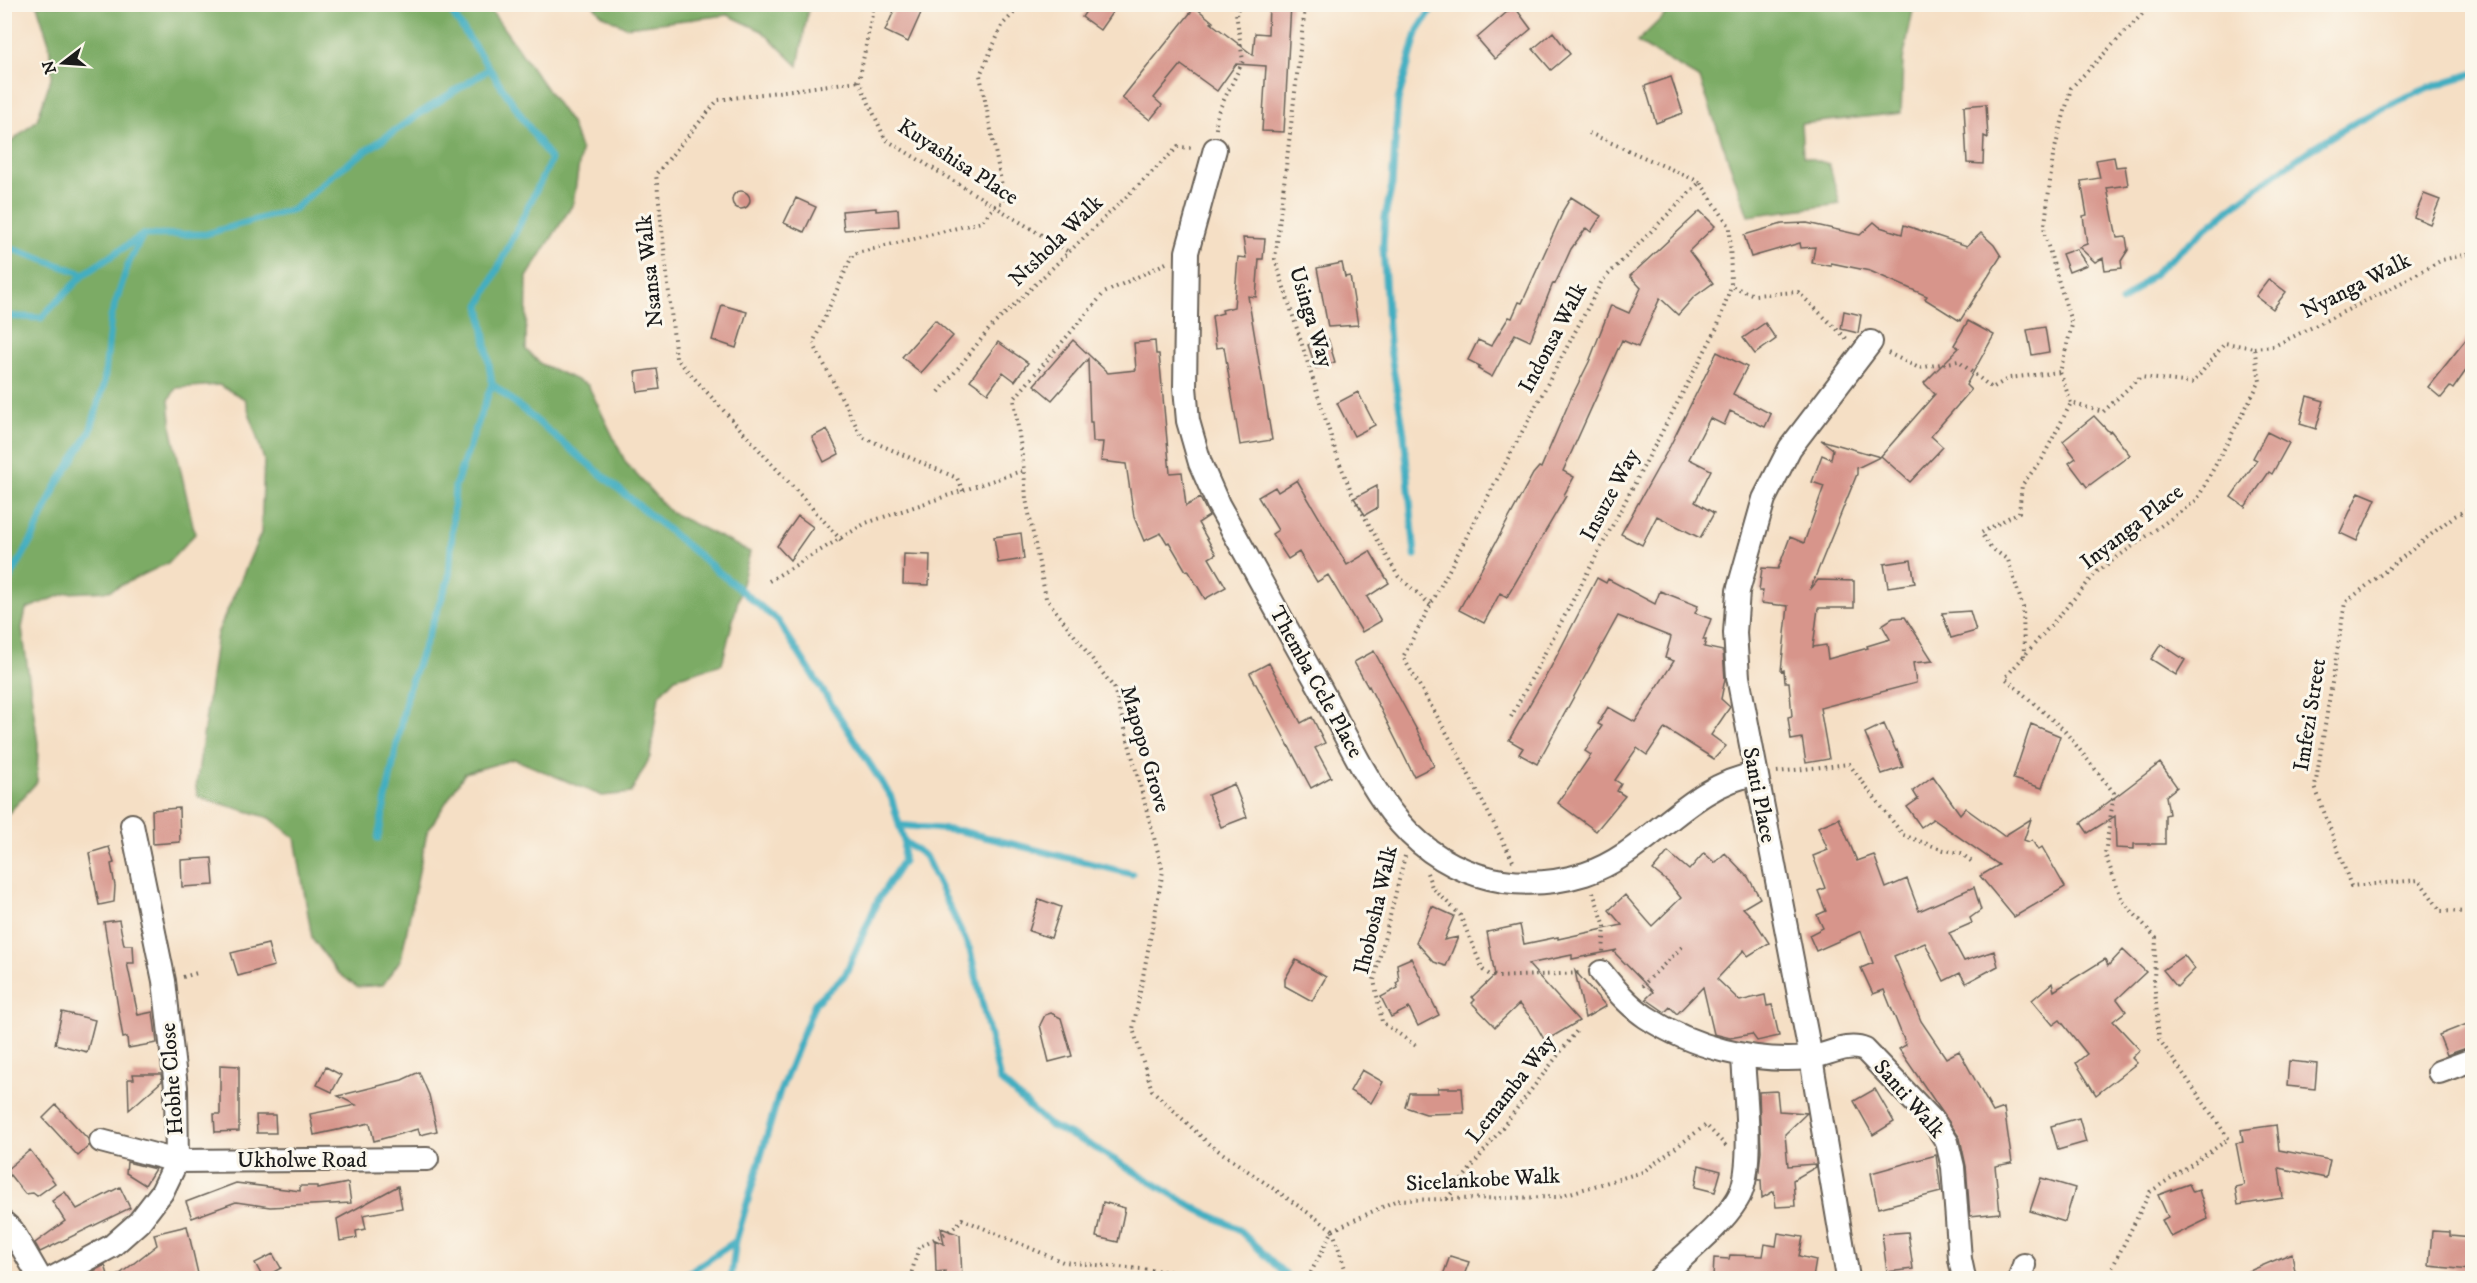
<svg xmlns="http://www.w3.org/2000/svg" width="2477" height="1283" font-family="'IM FELL DW Pica',serif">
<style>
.forest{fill:#7cab65;stroke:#4c6440;stroke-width:1.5}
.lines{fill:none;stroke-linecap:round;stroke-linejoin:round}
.stream{stroke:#43aec1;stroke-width:7}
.building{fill:#d7958b}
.minor-casing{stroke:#686057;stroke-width:26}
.path{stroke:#686057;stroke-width:4;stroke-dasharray:1.5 4.5;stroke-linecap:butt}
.minor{stroke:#fff;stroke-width:22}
.labels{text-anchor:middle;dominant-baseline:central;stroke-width:6;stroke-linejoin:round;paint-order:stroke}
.street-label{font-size:22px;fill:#1c1c1c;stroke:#fbf7ec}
</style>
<rect width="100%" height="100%" fill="#fbf7ec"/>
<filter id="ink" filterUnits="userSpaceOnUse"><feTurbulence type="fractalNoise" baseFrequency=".0167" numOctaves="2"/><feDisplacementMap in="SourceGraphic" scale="12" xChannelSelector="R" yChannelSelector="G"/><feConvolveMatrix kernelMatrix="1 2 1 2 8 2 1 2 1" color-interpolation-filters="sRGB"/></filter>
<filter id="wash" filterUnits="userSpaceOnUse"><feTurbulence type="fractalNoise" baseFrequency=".008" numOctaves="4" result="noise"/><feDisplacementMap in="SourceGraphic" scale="24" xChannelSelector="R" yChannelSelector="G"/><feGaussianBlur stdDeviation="1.35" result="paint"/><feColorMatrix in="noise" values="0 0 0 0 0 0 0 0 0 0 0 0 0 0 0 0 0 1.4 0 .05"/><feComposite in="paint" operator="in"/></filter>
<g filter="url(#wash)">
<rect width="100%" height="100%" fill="#f5dfc5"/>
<!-- forest -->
<path class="forest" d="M37,5H487L571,123L581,151L573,204L527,277L526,350L541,364L588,385L626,463L670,512L750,552L722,664L675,678L659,695L650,757L631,793L602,796L514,759L465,773L427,832L401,959L383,985L357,987L337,972L312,938L295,838L270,818L198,797L196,788L217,634L261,533L264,460L245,399L219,385L176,388L169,400L172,431L195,534L168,563L109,591L67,593L26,609L22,628L38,743L37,782L5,817L4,148L37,120L52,75L49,43Z
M593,5H809L798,66L762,31L728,15L626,27L602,15Z
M1675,5H1914L1903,60L1901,113L1801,124L1803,156L1829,164L1840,204L1748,216L1700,79L1637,42Z"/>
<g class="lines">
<!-- stream -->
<path class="stream" d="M446,4L551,160L480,305L492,384L778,621L891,797L904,841L903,861L878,900L845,975L815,1003L779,1094L736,1241L731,1278
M4,246L84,274
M2122,302C2225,210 2337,110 2472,74
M4,316L41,318L84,274L143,235L206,234L294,209L337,171L422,112L489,69
M1415,555L1404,434L1389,343L1383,247L1385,217L1392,185L1398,100L1418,30L1435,4
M4,589L33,537L55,488L90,432L104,384L111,317L129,262L143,235
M899,825L961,831L1132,874
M378,838L408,690L449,578L455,486L492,384
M904,841L925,856L970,950L1000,1080L1049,1125L1085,1142L1193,1207L1237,1228L1289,1278
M681,1278L736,1241"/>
</g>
<g id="blocks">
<!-- building -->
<path class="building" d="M897,4H925L908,42L885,31Z
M1091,4H1118L1100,30L1082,17Z
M1269,4H1291L1284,132L1262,131L1266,66L1236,64L1217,91L1181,65L1154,98L1162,105L1150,120L1122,98L1195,7L1213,22L1211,23L1253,55L1255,33L1268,34Z
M1514,6L1531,29L1495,59L1477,38Z
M1553,32L1570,54L1551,70L1533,49Z
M1671,77L1683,113L1656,123L1645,86Z
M1986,104L1988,138L1984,136L1983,164L1967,163L1964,106Z
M2114,157L2116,167L2125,166L2128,185L2107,188L2117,238L2126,237L2128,250L2121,261L2122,268L2105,270L2103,258L2095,262L2079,247L2087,244L2083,216L2087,215L2081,181L2100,178L2096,160Z
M732 200a9 9 0 1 1 18 0a9 9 0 1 1-18 0Z
M2424,194L2440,200L2430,224L2414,217Z
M1571,197L1601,216L1591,232L1586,228L1571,249L1555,284L1553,283L1530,341L1515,334L1492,377L1478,369L1480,366L1468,360L1478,340L1491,346L1509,317L1512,318L1519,302L1522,303L1563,212H1562Z
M796,198L816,207L804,232L784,223Z
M876,208V211L898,209L899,226L844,230L842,211Z
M1700,211L1715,226L1689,251L1713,283L1694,297L1678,315L1660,298L1638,347L1622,340L1563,471L1574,477L1564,495L1566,496L1507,597L1500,593L1484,623L1459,610L1533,474L1539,467L1541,468L1571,398L1589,362L1611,305L1629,313L1641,288L1630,276Z
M1874,222L1880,227L1902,234L1904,225L1967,246L1981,233L1994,245L2001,256L1960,321L1925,299L1927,296L1870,271L1831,263V266L1812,263L1815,247L1801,248L1800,243L1751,257L1744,235L1782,224L1807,223L1860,235Z
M1243,238L1265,239L1263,259H1257H1259L1256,297L1248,296L1272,440L1240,445L1224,347L1216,348L1212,316L1223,313L1222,310L1234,307L1238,257L1246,258Z
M2076,249L2087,265L2069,272L2062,254Z
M1342,263L1345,277L1350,276L1358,325L1328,327L1317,268Z
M2269,279L2286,292L2273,309L2256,296Z
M722,305L747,312L736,348L712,340Z
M1844,311L1861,315L1858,333L1841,329Z
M935,320L953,336L921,373L902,357Z
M1968,321L1994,335L1966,385L1971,390L1931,436L1943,447L1910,482L1881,456L1935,394L1924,383L1959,348L1954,345Z
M1765,323L1776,339L1755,354L1743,338Z
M2045,327L2049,352L2032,355L2027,330Z
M2472,332V362L2453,389L2450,387L2441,398L2428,387Z
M1328,339L1335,362L1316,368L1308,345Z
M1073,340L1108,373L1136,370L1134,343L1155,341L1156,354H1159L1170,473L1182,472L1186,506L1200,498L1209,516L1198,523L1216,554L1209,558L1226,587L1205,599L1188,570L1186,571L1169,542L1167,543L1161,533L1144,541L1134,517L1126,464L1101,461L1103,442H1093L1092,422H1090L1088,359L1052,400L1034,385Z
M998,342L1028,363L1015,381L1003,372L988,393L970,380Z
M1717,352L1747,367L1733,394L1771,414L1765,427L1730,411L1724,425L1710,418L1689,459L1711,470L1695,502L1714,513L1700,538L1657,516L1642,545L1621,534L1670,446Z
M657,369L660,389L638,392L635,372Z
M1358,392L1375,425L1354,436L1337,403Z
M2307,396L2324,401L2316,429L2300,424Z
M2094,416L2109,432L2111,431L2130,455L2087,487L2069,463L2076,458L2063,441Z
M827,429L839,454L824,462L812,437Z
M2267,432L2289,443L2272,474L2269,472L2245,507L2231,497L2257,460L2253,458Z
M1821,440L1880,457L1857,468V474L1810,590L1818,580L1854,581V608H1818L1813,647L1826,645L1828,659L1868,648L1867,646L1890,639L1882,625L1893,618L1905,617L1933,661L1913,663L1916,683L1820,708L1829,759L1806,763L1802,738L1791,740L1788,717L1792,716L1789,682H1785L1784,670L1781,671L1788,606L1761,603L1763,591H1759L1762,568L1778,569L1790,537L1804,543L1824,486L1812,482L1822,455L1831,459L1833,449Z
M1297,480L1347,565L1370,551L1389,583L1367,597L1381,621L1362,632L1328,575L1317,582L1299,552L1288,559L1272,534L1278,530L1258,497L1275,487L1278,492Z
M1377,486V508L1365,515L1354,498Z
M2359,492L2376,499L2357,541L2340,533Z
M798,516L813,527L790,560L777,546Z
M1021,533L1024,559L998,563L994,537Z
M904,554L930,555L929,585L903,584Z
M1911,560L1915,583L1888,587L1884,564Z
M1597,578L1606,583L1608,579L1655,604L1660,591L1698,606L1695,613L1711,619L1703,640H1706L1704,647L1723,651L1725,679L1721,699L1730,707L1711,735L1726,746L1714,759L1665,728L1647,755L1637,748L1615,780L1621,784L1617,791L1625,796L1596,831L1558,803L1591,755L1585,751L1602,726L1598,724L1608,707L1635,722L1674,661L1665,658L1671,637L1618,616L1537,764L1519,754L1523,748L1509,740L1550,669Z
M1970,611L1976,631L1951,638L1942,613Z
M2161,644L2185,660L2176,675L2151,659Z
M1374,651L1419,734L1434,766L1414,776L1369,686L1368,687L1354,662Z
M1269,663L1301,723L1312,717L1325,743L1315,748L1331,777L1311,788L1250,673Z
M1884,724L1896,751L1897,750L1903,767L1882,774L1865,733Z
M2031,724L2060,736L2042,788L2013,779Z
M2160,763L2177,787L2166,796L2169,814L2165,815V844H2134V849L2116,848L2115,816L2088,833L2081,823Z
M1933,776L1960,814L1965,808L2004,836L2031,819L2024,840L2029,842L2032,840L2038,850L2042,847L2065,887L2014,917L1980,876L1999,865L1933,819L1921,827L1907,807L1918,799L1913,791Z
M1234,784L1247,817L1221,827L1208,795Z
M179,808L180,842L153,844L152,810Z
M1839,818L1857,861L1874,855L1886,888L1907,879L1919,911L1974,887L1981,910L1970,918L1972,923L1949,933L1964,961L1994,951L1998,966L1966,983L1960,973L1944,981L1925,943L1894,956L1921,1021L1946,1058L1959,1051L1993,1112L2004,1108L2012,1163L1995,1166L2000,1213L1970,1216L1966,1166L1960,1138L1899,1049L1906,1045L1884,990L1873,994L1861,968L1873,963L1861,931L1816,951L1809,935L1823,928L1817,915L1826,911L1818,891L1825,888L1813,856L1828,850L1818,827Z
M109,847L114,863L111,864L115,886L114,902L99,905L89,853Z
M1668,852L1689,870L1704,853L1715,863L1725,853L1748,877L1760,898L1743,908L1753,918L1769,943L1748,956L1744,950L1717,979L1740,1001L1765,995L1767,1006L1772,1005L1779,1036L1757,1041L1752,1034L1730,1038L1714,1034L1703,987L1677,1014L1670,1007L1665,1012L1646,999L1653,992L1614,952L1617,950L1572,959V955L1528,964L1579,1021L1545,1041L1533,1020L1519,1004L1495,1027L1472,1003L1475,1000L1472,997L1495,975L1487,932L1520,925L1524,944L1558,937V939L1622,925L1609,910L1625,895L1652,926L1681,898L1668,882L1653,870Z
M212,858L214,885L182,887L181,860Z
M1039,899L1061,907L1051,938L1029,931Z
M1432,906L1454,916L1444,940L1458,937L1446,966L1434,962L1416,942Z
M119,920L124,945H133L134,963H127L138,1015L153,1012L157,1043L128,1048L127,1037L123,1038L104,922Z
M268,944L274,966L238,976L231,953Z
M2123,950L2146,972L2117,999L2126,1011L2113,1021L2140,1050L2132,1058L2137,1063L2096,1095L2076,1063L2087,1054L2060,1020L2053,1025L2032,1000L2052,983L2054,991L2105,959L2108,966Z
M2184,955L2195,969L2177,987L2163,970Z
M1411,958L1439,1015L1418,1026L1409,1008L1391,1017L1381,997L1398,988L1396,983L1399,981L1397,964Z
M1296,960L1326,977L1312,1001L1285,986V979Z
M1575,971L1606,1006L1585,1018Z
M62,1012L95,1020L87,1052L55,1044Z
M1051,1013L1061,1018L1072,1056L1049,1062L1040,1025L1045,1015Z
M2472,1022V1046L2447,1055L2439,1035Z
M2289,1061L2317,1064L2315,1089L2287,1086Z
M220,1065L239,1066V1131L215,1132L214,1114H220Z
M326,1067L341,1075L332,1092L317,1085Z
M1362,1070L1383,1082L1371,1103L1350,1091Z
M419,1072L429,1095L437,1131L420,1135L418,1129L374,1141L370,1123L314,1135L310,1114L356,1105L338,1096L402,1080Z
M133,1074H161L162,1081L129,1110L128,1079H134Z
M1438,1088H1462L1464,1113L1426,1114L1405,1107L1409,1093H1438Z
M1875,1089L1894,1122L1873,1135L1854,1101Z
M1777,1091L1779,1111L1807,1113L1785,1134L1788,1166L1815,1164L1816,1167L1793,1180L1795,1206L1776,1207L1774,1191L1762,1198L1761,1180H1758L1761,1151L1759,1092Z
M56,1105L88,1139L89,1146L78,1156L43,1118Z
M256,1115H275L276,1133H257Z
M2079,1118L2086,1142L2058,1150L2051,1126Z
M2276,1125L2279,1150L2330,1160L2326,1178L2279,1168L2283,1198L2238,1205L2235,1187L2244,1185L2236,1143L2243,1142L2241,1130Z
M30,1150L55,1183L37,1196L33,1193L25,1194L6,1170Z
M1936,1155L1941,1192L1878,1208L1871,1173Z
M127,1162L155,1169L145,1185L126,1173Z
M1699,1165L1721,1171L1715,1192L1695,1187Z
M2041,1178L2075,1188L2065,1222L2030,1211Z
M236,1183L300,1191V1186H317V1189L348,1183L351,1203L270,1207L236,1202L192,1218L186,1202Z
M2189,1184L2193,1192L2199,1190L2208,1219L2171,1237L2162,1220L2168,1217L2158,1195Z
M398,1186L402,1208L363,1215L366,1229L356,1231L357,1238L340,1241L337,1219Z
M120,1187L130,1208L40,1252L35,1243L65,1221L52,1201L65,1192L77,1209Z
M1103,1202L1125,1208L1118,1242L1096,1237Z
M187,1226L199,1278H115L157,1245L154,1234Z
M941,1228L960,1235L962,1278H950V1275L945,1276V1271L936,1272L935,1240L944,1244Z
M2432,1231L2450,1232V1236L2472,1238L2470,1270L2429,1266Z
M1908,1232L1913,1269L1887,1272L1882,1234Z
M1778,1233L1803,1237L1799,1256L1816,1260L1813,1278H1713L1714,1258L1729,1259L1730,1255L1763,1256L1765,1244L1776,1246Z
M2292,1253L2296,1278H2233Z
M273,1254L281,1268L263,1278L255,1263Z
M1450,1256L1469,1262L1463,1278H1442Z
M105,1265L109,1278H80Z"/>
</g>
</g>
<g filter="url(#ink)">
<use href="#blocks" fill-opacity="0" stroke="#686057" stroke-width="1.5"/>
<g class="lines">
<!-- minor casing -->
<g class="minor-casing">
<path id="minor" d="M1215,149L1187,252L1185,387L1188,421L1200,463L1218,504C1252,565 1285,626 1319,686C1341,726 1364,777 1391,812C1438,874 1510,897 1585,874C1649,853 1687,786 1755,774
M1601,972C1614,988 1628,1005 1646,1017C1692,1047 1753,1063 1808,1058C1827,1056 1846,1042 1865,1050L1934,1122L1947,1142L1953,1167L1960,1259L1964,1278
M2439,1072L2472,1060
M101,1141L177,1161L427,1159
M4,1223L12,1230L40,1278
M53,1278L112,1246L139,1222L162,1192L177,1161L176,1087L164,981L132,825
M1660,1278C1684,1254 1719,1229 1737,1200C1756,1171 1744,1091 1743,1055
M1848,1278L1811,1058L1738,677L1735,633L1738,591L1764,499L1790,448L1871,342
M2020,1278L2024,1265"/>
</g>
<!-- path -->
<path class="path" d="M874,4L859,81L885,139L1069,252
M1305,8L1275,259L1338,459L1354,498L1398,576L1431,605
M1216,129L1217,114L1243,61L1236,13L1240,4
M1589,133L1700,182
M1166,263L1104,293L1014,399L1024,470L1026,499L1046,598L1114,688L1163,871L1133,1029L1152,1090L1209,1144L1333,1230
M2254,348L2274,346L2384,292L2442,260L2472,253
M1888,353L1919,368L1958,361L1992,388L2009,378L2060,372
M939,392L990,328L1178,147L1195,148
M963,491L957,478L862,437L813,343L853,254L981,222L995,206L1005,201L980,75L1003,24L1023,4
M2472,507L2453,517L2345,603L2315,787L2351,886L2419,880L2441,911L2472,912
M841,540L676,358L656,174L718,100L859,81
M769,581L866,523L1024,470
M2024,656L2023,607L2008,560L1990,547L1981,533L2019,512L2022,485L2042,459L2071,403
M1511,717L1717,328L1731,286
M1777,772L1849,764L1903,835L1944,850L1961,853L1972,862
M1405,856L1374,980L1382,1022L1416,1046
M1513,861L1453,744L1403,657L1602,281L1700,182L1730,227L1731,286L1754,295L1798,292L1848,340
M1427,873L1432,887L1460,915L1483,970L1490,975L1498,977L1581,973
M1593,892L1605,926L1603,952
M183,977L197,973
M1642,986L1682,947
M1447,1199L1579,1028
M1333,1230L1397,1200L1556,1197L1643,1172L1706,1125L1726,1146
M1333,1231L1348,1278
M910,1278L919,1247C934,1238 952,1233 962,1219L1063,1262L1174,1272L1198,1278
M1308,1278L1333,1230
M2107,1278L2150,1192L2229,1139L2159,1039L2154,979L2156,938L2122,900L2105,854L2114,793L2064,730L2005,678L2098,571L2197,500L2260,381L2254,348L2225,343L2193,383L2140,377L2103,412L2071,403L2060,372L2072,325L2044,233L2053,156L2071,88L2152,4"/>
<!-- minor -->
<use href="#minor" class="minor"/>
</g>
</g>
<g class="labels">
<!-- street labels -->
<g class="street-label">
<text transform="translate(958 162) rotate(33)">Kuyashisa Place</text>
<text transform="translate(1056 241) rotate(-44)">Ntshola Walk</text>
<text transform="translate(650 271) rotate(-96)">Nsansa Walk</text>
<text transform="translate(2356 286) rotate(-27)">Nyanga Walk</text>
<text transform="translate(1311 317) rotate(73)">Usinga Way</text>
<text transform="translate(1553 338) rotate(-62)">Indonsa Walk</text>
<text transform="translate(1610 495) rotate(-62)">Insuze Way</text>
<text transform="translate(2132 527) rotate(-38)">Inyanga Place</text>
<text transform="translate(1316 682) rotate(61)">Themba Cele Place</text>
<text transform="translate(2310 715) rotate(-81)">Imfezi Street</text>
<text transform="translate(1145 749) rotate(74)">Mapopo Grove</text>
<text transform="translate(1759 795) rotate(79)">Santi Place</text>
<text transform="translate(1376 910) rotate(-77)">Ihobosha Walk</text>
<text transform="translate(172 1079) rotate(-94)">Hobhe Close</text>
<text transform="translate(1511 1089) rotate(-52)">Lemamba Way</text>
<text transform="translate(1909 1099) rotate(49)">Santi Walk</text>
<text x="302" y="1160">Ukholwe Road</text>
<text transform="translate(1483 1180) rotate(-3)">Sicelankobe Walk</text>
</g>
</g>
<!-- margin -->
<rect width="2477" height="1283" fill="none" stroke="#fbf7ec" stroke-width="24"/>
<!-- north arrow -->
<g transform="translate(63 63) rotate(253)" stroke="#fbf7ec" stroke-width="4.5" paint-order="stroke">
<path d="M0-4.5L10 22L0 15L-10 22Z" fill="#1c1c1c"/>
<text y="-9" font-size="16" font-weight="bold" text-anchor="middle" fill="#1c1c1c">N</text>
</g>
</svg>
